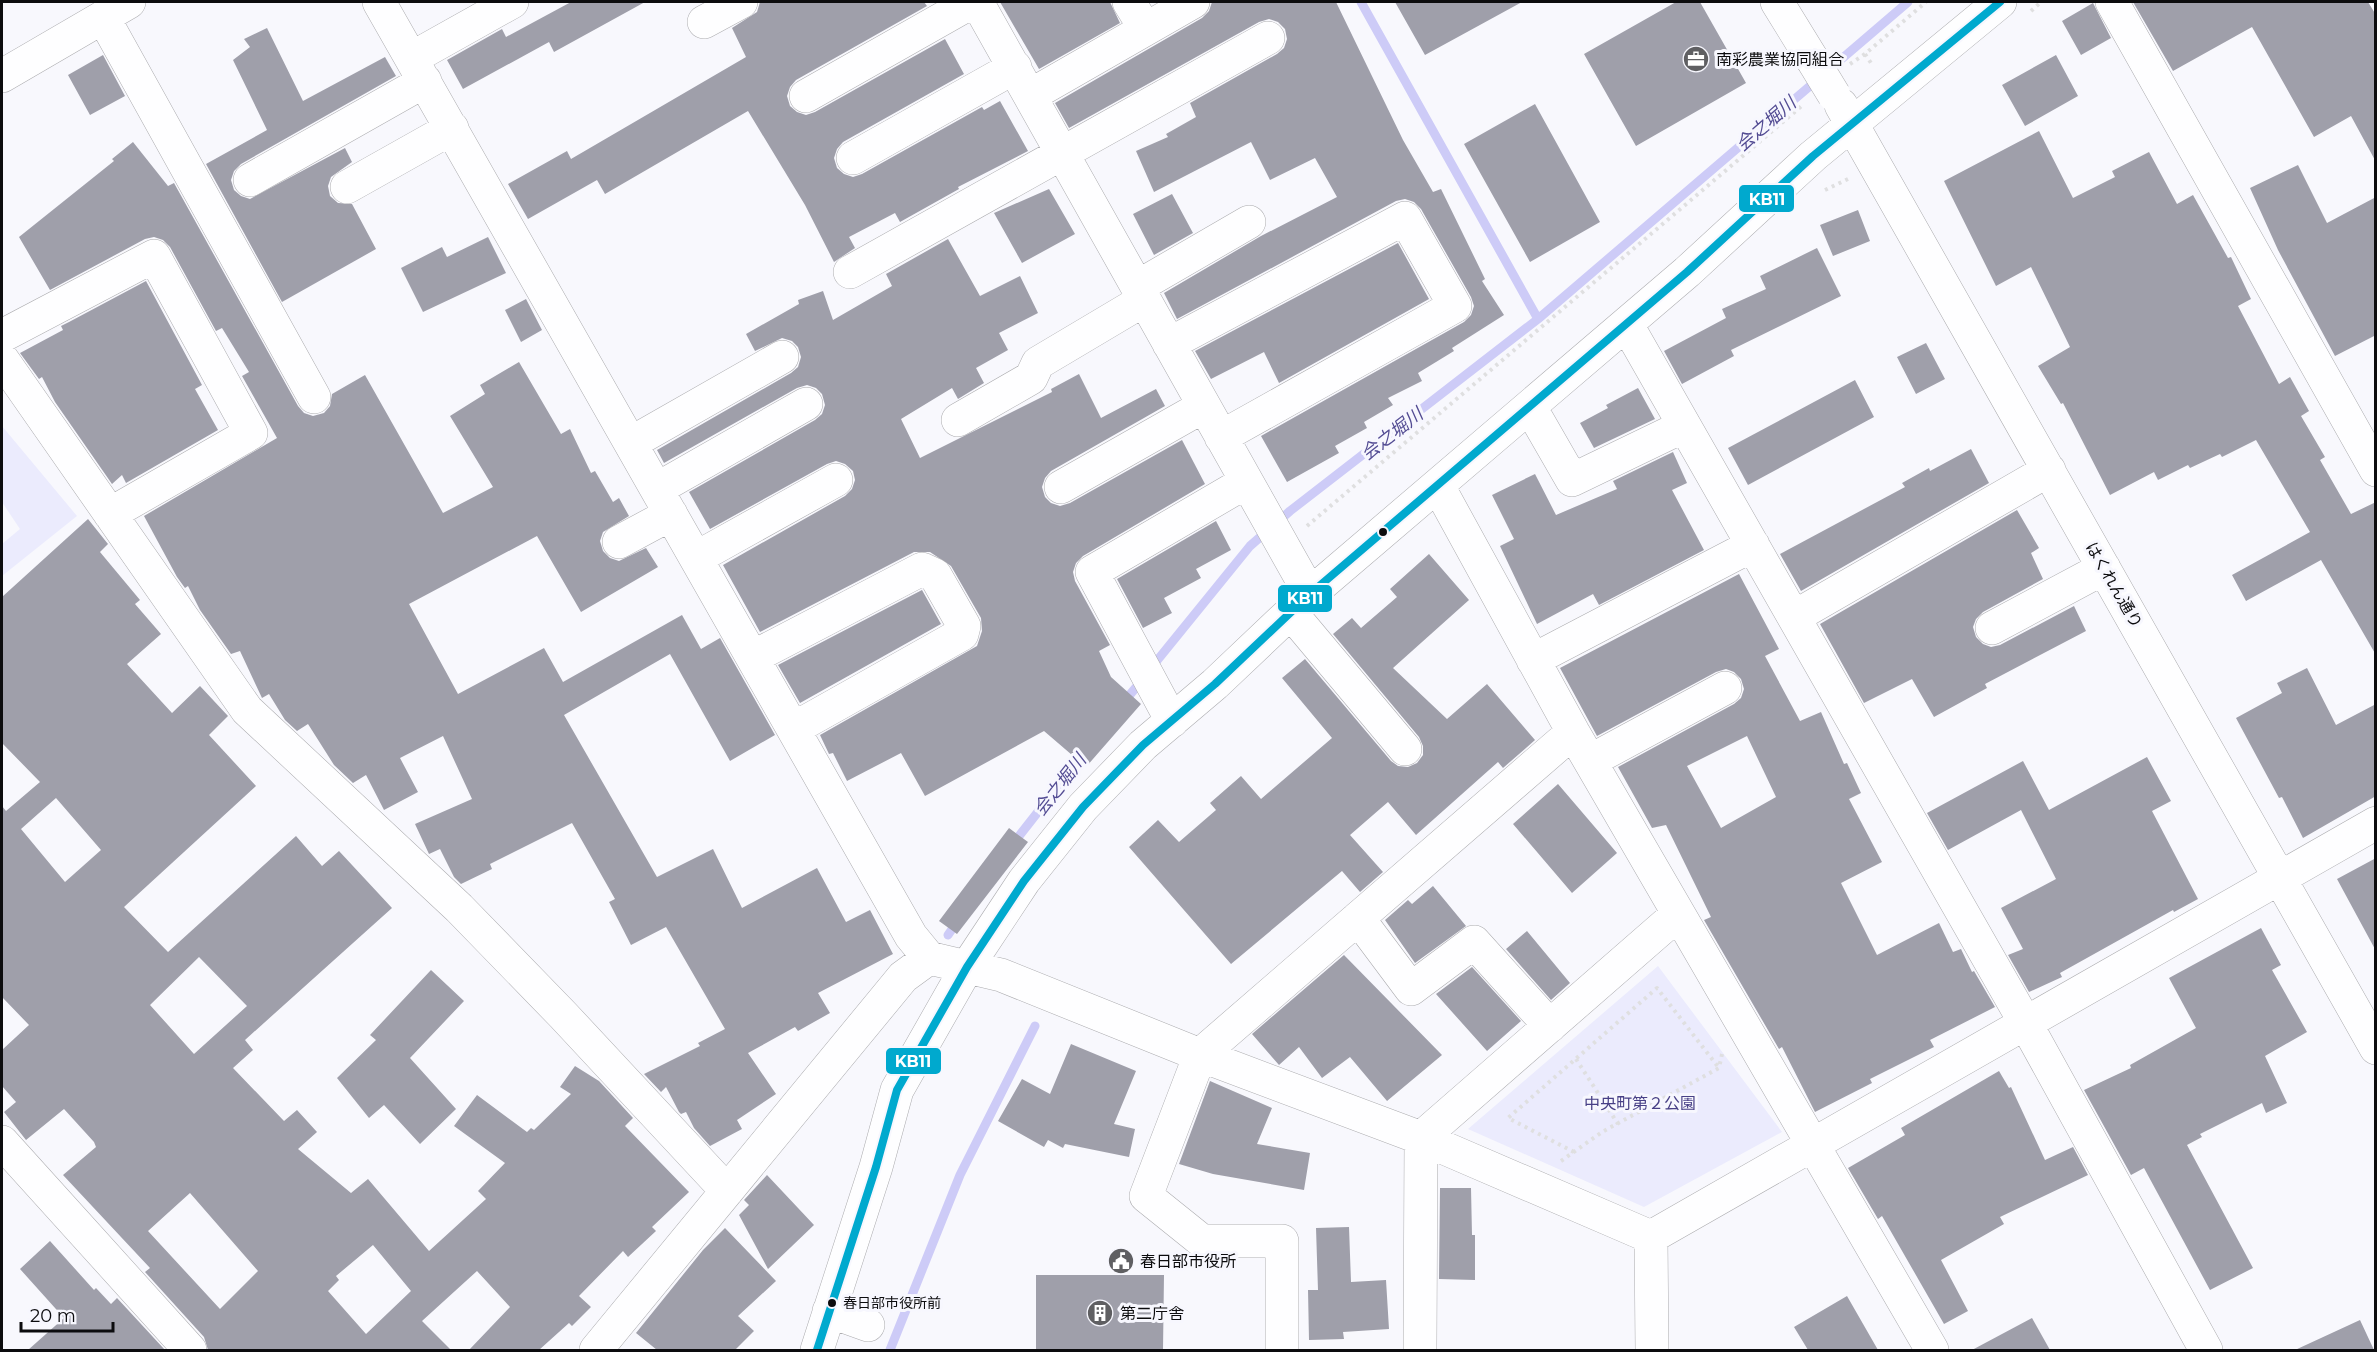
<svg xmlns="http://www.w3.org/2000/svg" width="2377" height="1352" font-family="Montserrat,'Noto Sans JP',sans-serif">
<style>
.green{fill:#ebebfd}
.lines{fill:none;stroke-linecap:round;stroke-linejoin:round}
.stream{stroke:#cdcbf7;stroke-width:9}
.building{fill:#9f9faa;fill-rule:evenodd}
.minor-casing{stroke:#acacaf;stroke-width:34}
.path{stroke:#dfdfe0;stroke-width:4;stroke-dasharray:3 4.5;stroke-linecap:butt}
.minor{stroke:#fefeff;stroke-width:33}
.minor-bridge-casing{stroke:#acacaf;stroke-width:34;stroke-linecap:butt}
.minor-bridge{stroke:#fefeff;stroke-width:33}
.bus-1-casing{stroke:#f7f7fe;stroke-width:12}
.bus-1{stroke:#00a9ce;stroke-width:8}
.bus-dot{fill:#0c0c0e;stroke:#f7f7fe;stroke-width:2}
.labels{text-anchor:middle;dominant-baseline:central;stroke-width:6;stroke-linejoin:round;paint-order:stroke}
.bus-label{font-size:14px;fill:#0c0c0e;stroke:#f7f7fe;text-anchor:start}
.poi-label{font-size:16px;fill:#0c0c0e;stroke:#f7f7fe;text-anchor:start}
.street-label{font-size:16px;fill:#0c0c0e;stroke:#f7f7fe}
.park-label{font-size:16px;fill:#484086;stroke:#f7f7fe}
.water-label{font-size:18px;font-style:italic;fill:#534c93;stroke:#f7f7fe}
.line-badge{stroke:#f7f7fe;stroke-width:2}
.badge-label{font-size:16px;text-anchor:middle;font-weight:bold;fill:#fff}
</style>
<rect width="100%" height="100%" fill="#f8f8fd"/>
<!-- green -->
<path class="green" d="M2,426L77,516L2,576V544L20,529L2,502Z
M1658,966L1782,1132L1644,1207L1468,1129Z"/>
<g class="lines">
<!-- stream -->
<path class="stream" d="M1361,2L1538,319
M1151,668L1250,546L1290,511L1538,319L1908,2
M1123,703L1143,679
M1012,845L1085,752
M948,935L957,922
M890,1350L960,1175L1035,1026"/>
</g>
<!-- building -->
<path class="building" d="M571,2H645L554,52L549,42L463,89L447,60L502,29L506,37Z
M760,2H924L927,6L796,80L790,87L787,96L790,106L797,112L806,115L815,112L945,39L964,74L843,142L837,149L834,158L837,168L844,174L853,177L862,174L982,107L984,110L1000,101L1028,151L958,187L959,189L900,222L895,213L849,237L855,248L834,262L805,205L748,111L605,194L597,180L528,219L508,184L567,151L571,159L746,57L732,28L757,12Z
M1000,2H1110L1120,23L1039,69Z
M1212,2H1336L1403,140L1433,192L1441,189L1485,279L1482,281L1504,315L1452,348L1454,351L1418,373L1422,381L1388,398L1393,405L1364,422L1367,428L1335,446L1339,453L1287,482L1261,436L1464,322L1471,315L1474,306L1471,297L1421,209L1414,202L1405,199L1396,201L1177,319L1164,293L1261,236L1337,197L1315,158L1270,180L1251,142L1154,192L1136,151L1168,137L1166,134L1196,117L1190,103L1277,54L1284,48L1287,39L1285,29L1278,22L1269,19L1259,22L1069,128L1055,103L1202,18L1209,11Z
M1395,2H1522L1425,55Z
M1676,2H1700L1746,83L1636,146L1584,54Z
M2133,2H2368L2376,15V162L2351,116L2314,137L2252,27L2173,71Z
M2093,3L2111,38L2081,55L2062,21Z
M267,28L303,101L385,57L396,76L241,164L234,171L231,180L234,190L241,196L250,199L345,148L352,162L331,177L328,186L330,196L338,203L352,204L376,249L282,302L206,164L267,130L233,60L250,47L244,39Z
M103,55L125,96L90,115L68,75Z
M2056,55L2078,96L2025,126L2002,85Z
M1535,104L1600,222L1530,262L1464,144Z
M2039,131L2073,198L2115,177L2112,171L2149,152L2177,204L2193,195L2228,258L2231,257L2251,299L2238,306L2279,384L2290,377L2309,411L2301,416L2325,457L2320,460L2351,514L2376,502V655L2321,560L2246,601L2232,575L2310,532L2256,440L2222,457L2220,454L2190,468L2188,465L2158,480L2154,472L2110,495L2063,403L2061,404L2038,366L2070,347L2031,267L1996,286L1944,181Z
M133,142L168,186L174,183L298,406L304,413L313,416L324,413L330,406L332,394L365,375L443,513L493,487L450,416L485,394L480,385L519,362L561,434L570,429L591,473L595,471L613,502L619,498L629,516L603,532L600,541L603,551L610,558L619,561L646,548L658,567L581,612L537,536L409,604L458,694L544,648L563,682L682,615L701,649L720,638L775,735L730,761L670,654L564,715L657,877L713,849L742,908L817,868L846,922L870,910L893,954L818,993L830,1013L798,1031L795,1027L748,1053L776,1094L737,1120L742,1129L710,1146L694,1128L686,1112L681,1114L679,1112L666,1087L661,1092L644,1074L700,1046L698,1043L725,1029L666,927L631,945L609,902L615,899L572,823L490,864L492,869L461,884L454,877L440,849L429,854L415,824L472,799L443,736L400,758L418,792L384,810L366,775L353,783L334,765L308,724L297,731L285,720L269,694L262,698L240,651L231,654L200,610L188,586L185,588L177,577L144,516L277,438L242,376L249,372L222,328L216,331L170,247L163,240L154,237L145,239L50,290L19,237L114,161L112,159Z
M2298,165L2327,223L2376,197V335L2335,356L2278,250L2250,188Z
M1049,189L1075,234L1022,263L994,213Z
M1172,194L1193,233L1154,255L1133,214Z
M1858,210L1870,241L1833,256L1820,225Z
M488,237L506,273L423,312L401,268L442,247L447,257Z
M948,239L980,296L1020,276L1038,313L999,333L1008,350L976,368L984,383L958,399L952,388L901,419L920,458L1052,392L1051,389L1079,374L1101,418L1156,389L1165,406L1051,471L1045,478L1042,487L1045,497L1051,503L1060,506L1070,503L1182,440L1205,484L1083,556L1076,563L1073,572L1075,581L1110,645L1099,651L1111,677L1141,704L1086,767L1044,731L925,796L901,753L847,781L833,753L829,754L820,735L977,646L982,631L981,618L951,566L930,552H914L760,632L723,565L845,496L852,489L855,480L853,471L845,464L836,461L827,464L710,529L689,492L815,420L822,414L825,405L822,394L816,388L807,385L797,388L664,463L657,450L791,373L798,367L801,357L798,347L792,341L782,338L755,351L746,334L799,304L798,300L823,291L833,320L892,286L886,274Z
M1398,243L1429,299L1279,383L1264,352L1211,379L1195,351Z
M1817,248L1841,296L1731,350L1734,356L1682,384L1664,351L1726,318L1722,309L1766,289L1760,276Z
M146,281L202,385L195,389L218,430L126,483L122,475L112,484L55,402L42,377L39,379L20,353L63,330L61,326L69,322Z
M526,299L542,330L521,342L505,310Z
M1926,343L1945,379L1916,394L1897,357Z
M1855,380L1874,417L1748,485L1728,448Z
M1638,388L1655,419L1594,448L1580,423L1608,408L1606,405Z
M1971,449L1989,483L1801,591L1780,554L1905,487L1902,483L1929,468L1930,471Z
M1673,452L1687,483L1672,490L1704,550L1599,605L1593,594L1537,624L1500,546L1514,539L1492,495L1535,474L1556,515L1617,489L1613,481Z
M2017,510L2039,548L2031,553L2043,579L1983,612L1976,619L1973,627L1976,637L1983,644L1991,647L2000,645L2074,606L2086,631L1985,684L1987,688L1934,717L1912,679L1864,703L1820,624Z
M88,519L108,544L100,552L140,600L135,604L161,634L127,664L172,713L200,686L228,716L209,735L256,786L124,907L168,952L296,836L322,866L339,851L392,908L245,1040L253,1050L233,1068L284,1121L297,1110L317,1132L298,1149L351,1193L368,1179L429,1251L486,1199L478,1191L505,1163L454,1126L477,1095L527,1132L531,1128L534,1130L571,1094L560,1087L575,1066L599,1081L633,1118L625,1126L689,1192L652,1227L656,1231L628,1257L623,1251L579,1296L591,1307L572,1326L569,1323L539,1350H469L510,1307L477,1271L422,1321L451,1350H208L204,1337L145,1272L150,1268L63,1175L96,1147L94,1142L64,1109L26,1140L4,1112L16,1102L2,1086V1050L29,1025L2,997V806L6,811L40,782L2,743V597ZM56,798L101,850L65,882L21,829ZM199,957L247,1006L194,1054L150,1005ZM190,1193L258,1271L220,1309L148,1231ZM373,1245L411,1291L366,1334L328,1291L339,1280L336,1276Z
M1216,521L1231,550L1196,569L1201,578L1164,598L1172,613L1143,628L1117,579Z
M1429,554L1469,600L1393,668L1447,719L1487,684L1535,740L1503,768L1498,762L1416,835L1388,802L1350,835L1383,872L1360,892L1342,871L1231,964L1129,847L1158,820L1179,842L1216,810L1210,803L1241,776L1261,799L1332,738L1282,678L1305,659L1391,761L1398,766L1408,767L1417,763L1423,755V746L1419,737L1333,634L1352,618L1361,628L1397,597L1390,589Z
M1739,574L1779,649L1765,656L1800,721L1821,712L1844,764L1847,763L1861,793L1849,799L1882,862L1841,883L1877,955L1939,923L1953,952L1961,949L1972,972L1974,971L1995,1007L1930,1040L1934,1047L1870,1079L1872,1083L1815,1112L1782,1047L1779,1049L1704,920L1711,917L1666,825L1652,828L1618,767L1734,704L1741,698L1744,689L1741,679L1734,672L1726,669L1716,672L1597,736L1560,668ZM1747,736L1776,797L1721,828L1687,766Z
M922,590L941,624L800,703L778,665Z
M2307,668L2336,725L2376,704V796L2303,838L2282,797L2279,798L2236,718L2282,693L2277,683Z
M2147,757L2171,801L2152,811L2198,899L2174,912L2173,910L2060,973L2062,977L2029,992L2008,955L2023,949L2001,908L2056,879L2021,810L1948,850L1927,813L2023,761L2049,810Z
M1558,784L1617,853L1572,893L1513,824Z
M1009,828L1028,842L957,934L939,921Z
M2376,858V951L2337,879Z
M1433,886L1466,926L1415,963L1385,920L1408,900L1412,904Z
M2261,928L2281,965L2272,970L2307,1032L2265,1056L2287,1103L2266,1113L2262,1103L2200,1134L2202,1137L2187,1145L2253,1268L2210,1290L2144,1168L2131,1175L2084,1090L2131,1068L2130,1065L2196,1028L2169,978Z
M1527,931L1570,983L1551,1000L1506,949Z
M1344,955L1442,1055L1387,1101L1350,1057L1322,1078L1299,1047L1279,1065L1252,1034Z
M1472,967L1521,1021L1487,1051L1436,994Z
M431,970L464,1001L410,1058L456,1109L420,1144L384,1105L369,1118L337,1078L376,1040L370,1035Z
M1071,1044L1136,1071L1114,1124L1135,1129L1129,1157L1065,1144L1063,1148L1048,1140L1044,1147L998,1121L1022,1079L1050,1094Z
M1999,1071L2009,1088L2011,1087L2045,1160L2073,1147L2088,1175L2000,1217L2004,1224L1941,1260L1968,1311L1944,1324L1882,1216L1878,1219L1848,1168L1905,1135L1901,1128Z
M1210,1081L1272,1108L1257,1144L1310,1153L1304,1190L1213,1174L1179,1164Z
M767,1175L814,1225L768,1269L739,1215L749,1205L744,1200Z
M1440,1188H1471L1472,1235H1475V1280L1439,1279Z
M1349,1227L1351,1282L1386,1280L1389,1329L1343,1332L1344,1339L1309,1340L1308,1290H1318L1316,1228Z
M725,1228L776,1281L738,1316L754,1331L735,1350H657L636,1333L703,1250Z
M50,1241L94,1290L96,1288L111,1304L117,1298L165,1350H28L64,1318L20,1269Z
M1036,1275H1164L1163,1350H1036Z
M1847,1296L1878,1350H1808L1794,1327Z
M2032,1318L2050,1350H1972Z
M2360,1320L2374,1350H2295Z"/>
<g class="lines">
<!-- minor casing -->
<g class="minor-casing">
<path id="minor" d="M379,2L911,936L929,958L1001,975L1200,1055L1421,1138L1651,1237
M977,2L1310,594
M1129,2L1145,28
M1777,2L1812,59
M2112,2L2376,470
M103,17L314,397
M704,22L741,2
M412,58L512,2
M2,76L129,2
M1031,95L1193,2
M806,96L972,2
M1841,105L2376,1048
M853,158L1015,67
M250,180L425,81
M347,187L452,128
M850,272L1268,38
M1137,287L1249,222
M1627,325L2026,1024L2206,1350
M2,336L154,256L251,433L110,514
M1169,344L1405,218L1455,306L1221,437
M2,359L247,710L459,908L563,1015L727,1191
M1530,407L1572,480L1684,426
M958,420L1031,378L1038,363L1144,300
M631,443L782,357
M1438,486L1573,732L1932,1350
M1061,487L1204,406
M657,489L806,404
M619,542L671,514
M696,558L836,480
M1291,613L1405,749
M1794,617L2049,470
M1992,628L2104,568
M753,657L922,569L935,575L964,626L962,634L793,729
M1533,660L1753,545
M1172,721L1092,572L1246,482
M1590,761L1725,688
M1358,918L1411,989L1474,942L1550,1026
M2,1142L190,1350
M1651,1237L2376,823
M1651,1237L1652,1350
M829,1311L868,1325
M596,1350L903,977L929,958
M817,1350L876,1167L897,1090L967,967L1024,881L1083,807L1143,745L1215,684L1310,594L1687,272L1813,156L2000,2
M1282,1350V1241H1202L1146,1196L1200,1055L1573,732
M1420,1350L1421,1138L1678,914"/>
</g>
<!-- path -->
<path class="path" d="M2031,11L2041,2
M1865,54L1873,66
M1850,64L1865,54L1926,2
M1825,190L1848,179
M1307,526L1804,104
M1576,1059L1618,1124
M1574,1152L1508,1118L1657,988L1719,1068
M1561,1161L1602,1132L1719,1068L1722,1054"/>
<!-- minor -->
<use href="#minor" class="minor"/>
<!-- minor-bridge casing -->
<g class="minor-bridge-casing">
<path id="minor-bridge" d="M1812,59L1834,95"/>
</g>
<!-- minor-bridge -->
<use href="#minor-bridge" class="minor-bridge"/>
<!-- bus-1 casing -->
<g class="bus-1-casing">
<path id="bus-1" d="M817,1350L876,1167L897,1090L967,967L1024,881L1083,807L1143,745L1215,684L1310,594L1687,272L1813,156L2000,2"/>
</g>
<!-- bus-1 -->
<use href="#bus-1" class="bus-1"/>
</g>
<!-- icons -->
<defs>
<g id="office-disc" transform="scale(1.35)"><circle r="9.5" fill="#5f5f62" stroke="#f7f7fe"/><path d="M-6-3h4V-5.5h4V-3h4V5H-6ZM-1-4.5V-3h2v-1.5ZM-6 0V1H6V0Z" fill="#fff"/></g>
<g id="civic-disc" transform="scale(1.35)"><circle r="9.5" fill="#5f5f62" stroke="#f7f7fe"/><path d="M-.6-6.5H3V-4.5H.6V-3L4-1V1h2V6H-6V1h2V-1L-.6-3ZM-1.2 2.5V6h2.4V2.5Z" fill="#fff"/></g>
<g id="building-disc" transform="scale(1.35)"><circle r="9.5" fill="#5f5f62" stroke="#f7f7fe"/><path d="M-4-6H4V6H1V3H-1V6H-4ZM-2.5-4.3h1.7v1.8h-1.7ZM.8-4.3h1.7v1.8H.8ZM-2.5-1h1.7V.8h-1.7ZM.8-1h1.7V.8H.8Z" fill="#fff"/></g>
</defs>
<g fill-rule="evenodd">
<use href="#office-disc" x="1696" y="59"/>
<use href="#civic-disc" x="1121" y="1261"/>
<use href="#building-disc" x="1100" y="1313"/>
</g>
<!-- markers -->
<g class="bus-dot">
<circle cx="1383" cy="532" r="5"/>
<circle cx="832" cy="1303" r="5"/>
</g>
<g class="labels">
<!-- bus labels -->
<g class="bus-label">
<text x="843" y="1303">春日部市役所前</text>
</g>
<!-- poi labels -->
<g class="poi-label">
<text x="1716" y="59">南彩農業協同組合</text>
<text x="1140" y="1261">春日部市役所</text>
<text x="1120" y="1313">第二庁舎</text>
</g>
<!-- street labels -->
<g class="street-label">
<text transform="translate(2114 585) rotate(60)">はくれん通り</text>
</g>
<!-- park labels -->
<g class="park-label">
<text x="1640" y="1103">中央町第２公園</text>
</g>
<!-- water labels -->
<g class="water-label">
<text transform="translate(1766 124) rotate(-41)">会之堀川</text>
<text transform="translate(1392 434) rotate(-38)">会之堀川</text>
<text transform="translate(1060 785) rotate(-52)">会之堀川</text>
</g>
</g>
<g class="line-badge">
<rect x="1738" y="184" width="57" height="29" rx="6" fill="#00a9ce"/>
<rect x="1277" y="584" width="56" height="29" rx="6" fill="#00a9ce"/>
<rect x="885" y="1047" width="57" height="28" rx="6" fill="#00a9ce"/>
</g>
<g class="badge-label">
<text x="1767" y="205">KB11</text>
<text x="1305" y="604">KB11</text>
<text x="913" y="1067">KB11</text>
</g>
<!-- border -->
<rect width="2377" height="1352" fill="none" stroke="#0c0c0e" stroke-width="6"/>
<!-- scale -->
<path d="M21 1322v9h92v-9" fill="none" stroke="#0c0c0e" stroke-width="3"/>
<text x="30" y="1322" font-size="18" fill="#0c0c0e" stroke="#f7f7fe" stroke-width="4.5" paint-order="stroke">20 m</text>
</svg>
